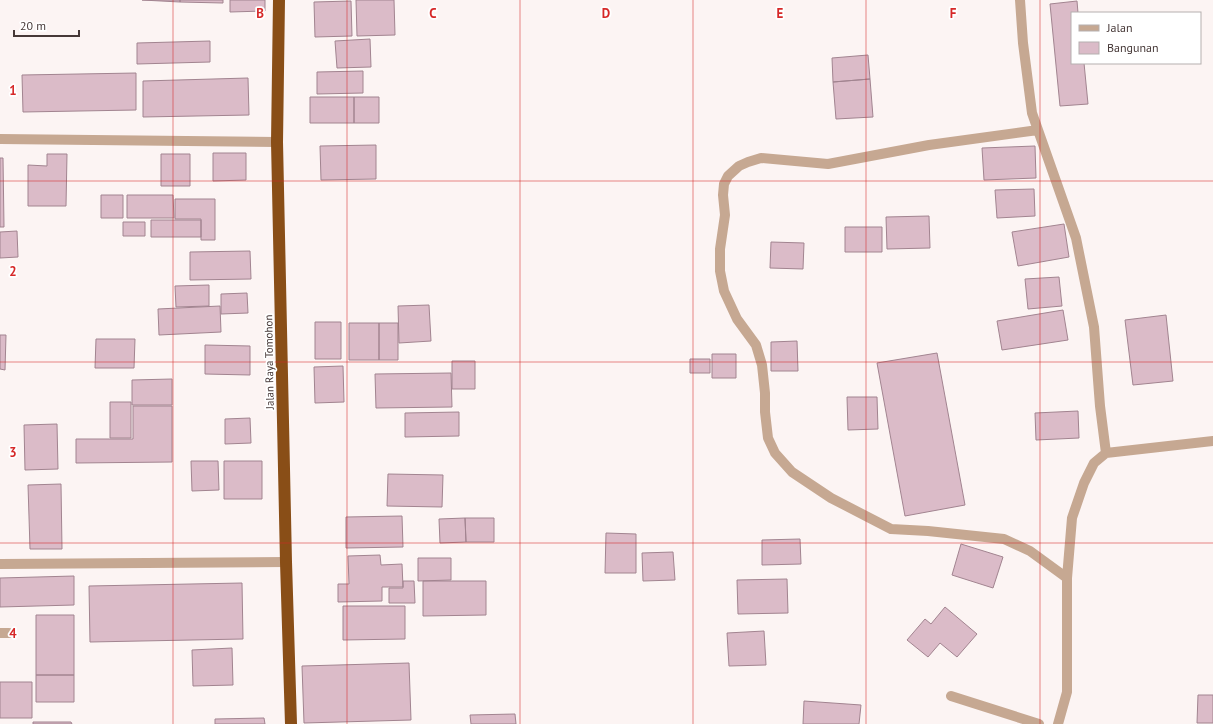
<svg xmlns="http://www.w3.org/2000/svg" width="1213" height="724" font-family="'PT Sans',sans-serif">
<style>
.building{fill:#dbbbc8;stroke:#a28490}
.lines{fill:none;stroke-linecap:round;stroke-linejoin:round}
.minor{stroke:#c6a892;stroke-width:10}
.highway{stroke:#894e17;stroke-width:12}
.grid{fill:none;stroke:#d62828;stroke-width:1;stroke-opacity:0.55}
.labels{text-anchor:middle;dominant-baseline:central;stroke-width:3.5;stroke-linejoin:round;paint-order:stroke}
.street-label{font-size:11px;fill:#463837;stroke:#fff}
.grid-label{font-size:13px;text-anchor:middle;font-weight:bold;fill:#d62828;stroke:#fff;stroke-width:3.5;stroke-linejoin:round;paint-order:stroke}
</style>
<rect width="100%" height="100%" fill="#fcf4f3"/>
<!-- building -->
<path class="building" d="M142,0H180V2Z
M180,0H223V3L180,2Z
M230,0H265V11L230,12Z
M356,0H394L395,35L357,36Z
M351,1L352,36L315,37L314,2Z
M1077,1L1078,13H1072V63H1084L1088,104L1060,106L1050,4Z
M370,39L371,67L337,68L335,41Z
M210,41V62L137,64V43Z
M868,55L870,79L833,82L832,58Z
M363,71V93L317,94V72Z
M136,73V110L23,112L22,75Z
M248,78L249,115L143,117V81Z
M870,79L873,117L836,119L833,82Z
M310,97H354V123H310Z
M354,97H379V123H354Z
M376,145V179L321,180L320,146Z
M1035,146L1036,178L984,180L982,148Z
M213,153H246V180L213,181Z
M47,154H67L66,206H28V165L47,166Z
M161,154H190V186H161Z
M0,158H3L4,227H0Z
M1034,189L1035,216L997,218L995,190Z
M101,195H123V218H101Z
M127,195H173L174,218H127Z
M175,199H215V240H201V219H175Z
M929,216L930,248L887,249L886,217Z
M151,220H201V237H151Z
M123,222H145V236H123Z
M1064,224L1069,257L1018,266L1012,232Z
M845,227H882V252H845Z
M17,231L18,257L0,258V232Z
M771,242L804,243L803,269L770,268Z
M250,251L251,279L190,280V252Z
M1059,277L1062,306L1028,309L1025,279Z
M209,285V306L176,307L175,286Z
M247,293L248,313L221,314V294Z
M429,305L431,341L399,343L398,306Z
M220,306L221,332L159,335L158,309Z
M1063,310L1068,340L1002,350L997,321Z
M1166,315L1173,381L1133,385L1125,320Z
M315,322H341V359H315Z
M349,323H379V360H349Z
M379,323H398V360H379Z
M0,335H6L5,370L0,369Z
M96,339H135L134,368H95Z
M797,341L798,371H771V342Z
M205,345L250,346V375L205,374Z
M937,353L965,505L905,516L877,363Z
M712,354H736V378H712Z
M690,359H710V373H690Z
M452,361H475V389H452Z
M343,366L344,402L315,403L314,367Z
M451,373L452,407L376,408L375,374Z
M172,379V405H132V380Z
M847,397H877L878,429L848,430Z
M110,402H131V438H110Z
M133,406H172V462L76,463V439H133Z
M1078,411L1079,438L1036,440L1035,413Z
M459,412V436L405,437V413Z
M250,418L251,443L225,444V419Z
M57,424L58,469L25,470L24,425Z
M191,461H218L219,490L192,491Z
M224,461H262V499H224Z
M388,474L443,475L442,507L387,506Z
M61,484L62,549H30L28,485Z
M402,516L403,547L346,548V517Z
M465,518H494V542H466Z
M465,518L466,542L440,543L439,519Z
M606,533L636,534V573H605Z
M800,539L801,564L762,565V540Z
M961,544L1003,557L993,588L952,575Z
M673,552L675,580L643,581L642,553Z
M380,555L381,565L402,564L403,587H382V601L338,602V584H349L348,556Z
M418,558H451V580L418,581Z
M74,576V605L0,607V578Z
M787,579L788,613L738,614L737,580Z
M403,581H414L415,603H389V588H403Z
M423,581H486V615L423,616Z
M242,583L243,639L90,642L89,586Z
M343,606H405V639L343,640Z
M945,607L977,634L957,657L940,643L928,657L907,640L925,619L931,624Z
M36,615H74V675H36Z
M764,631L766,665L729,666L727,633Z
M232,648L233,685L193,686L192,650Z
M409,663L411,720L304,723L302,666Z
M36,675H74V702H36Z
M0,682H32V718H0Z
M1198,695H1213V723H1197Z
M804,701L861,705L859,724H803Z
M515,714L516,724H471L470,715Z
M264,718L265,724H215V719Z
M33,722H71L72,724H33Z"/>
<g class="lines">
<!-- minor -->
<path class="minor" d="M1020,0L1023,43L1032,113L1076,238L1094,327L1100,406L1106,453L1094,463L1084,483L1072,518L1067,578V692L1058,724
M1038,130L929,145L828,164L761,158L748,162L739,166L728,176L724,184L723,195L725,215L720,249V271L724,291L737,319L756,345L762,365L765,393V412L768,438L775,453L792,472L831,498L891,529L928,531L1004,539L1030,551L1067,578
M0,139L277,142
M1106,453L1213,441
M0,564L286,562
M0,633H9
M951,696L1039,724"/>
<!-- highway -->
<path class="highway" d="M279,0L277,142L286,562L291,724"/>
</g>
<!-- grid -->
<path class="grid" d="M173,0V724M347,0V724M520,0V724M693,0V724M866,0V724M1040,0V724M0,181H1213M0,362H1213M0,543H1213"/>
<g class="labels">
<!-- street labels -->
<g class="street-label">
<text transform="translate(269 362) rotate(-91)">Jalan Raya Tomohon</text>
</g>
</g>
<g class="grid-label">
<text x="260" y="18">B</text>
<text x="433" y="18">C</text>
<text x="606" y="18">D</text>
<text x="780" y="18">E</text>
<text x="953" y="18">F</text>
<text x="13" y="95">1</text>
<text x="13" y="276">2</text>
<text x="13" y="457">3</text>
<text x="13" y="638">4</text>
</g>
<!-- legend -->
<rect x="1071" y="12" width="130" height="52" fill="#ffffff" stroke="#b5afaf"/>
<rect x="1079" y="25" width="20" height="6" fill="#c6a892" stroke="#b5afaf"/>
<text x="1107" y="32" font-size="12" fill="#463837">Jalan</text>
<rect x="1079" y="42" width="20" height="12" fill="#dbbbc8" stroke="#b5afaf"/>
<text x="1107" y="52" font-size="12" fill="#463837">Bangunan</text>
<!-- scale -->
<path d="M14 30v6h65v-6" fill="none" stroke="#463837" stroke-width="2"/>
<text x="20" y="30" font-size="12" fill="#463837" stroke="#ffffff" stroke-width="3" paint-order="stroke">20 m</text>
</svg>
